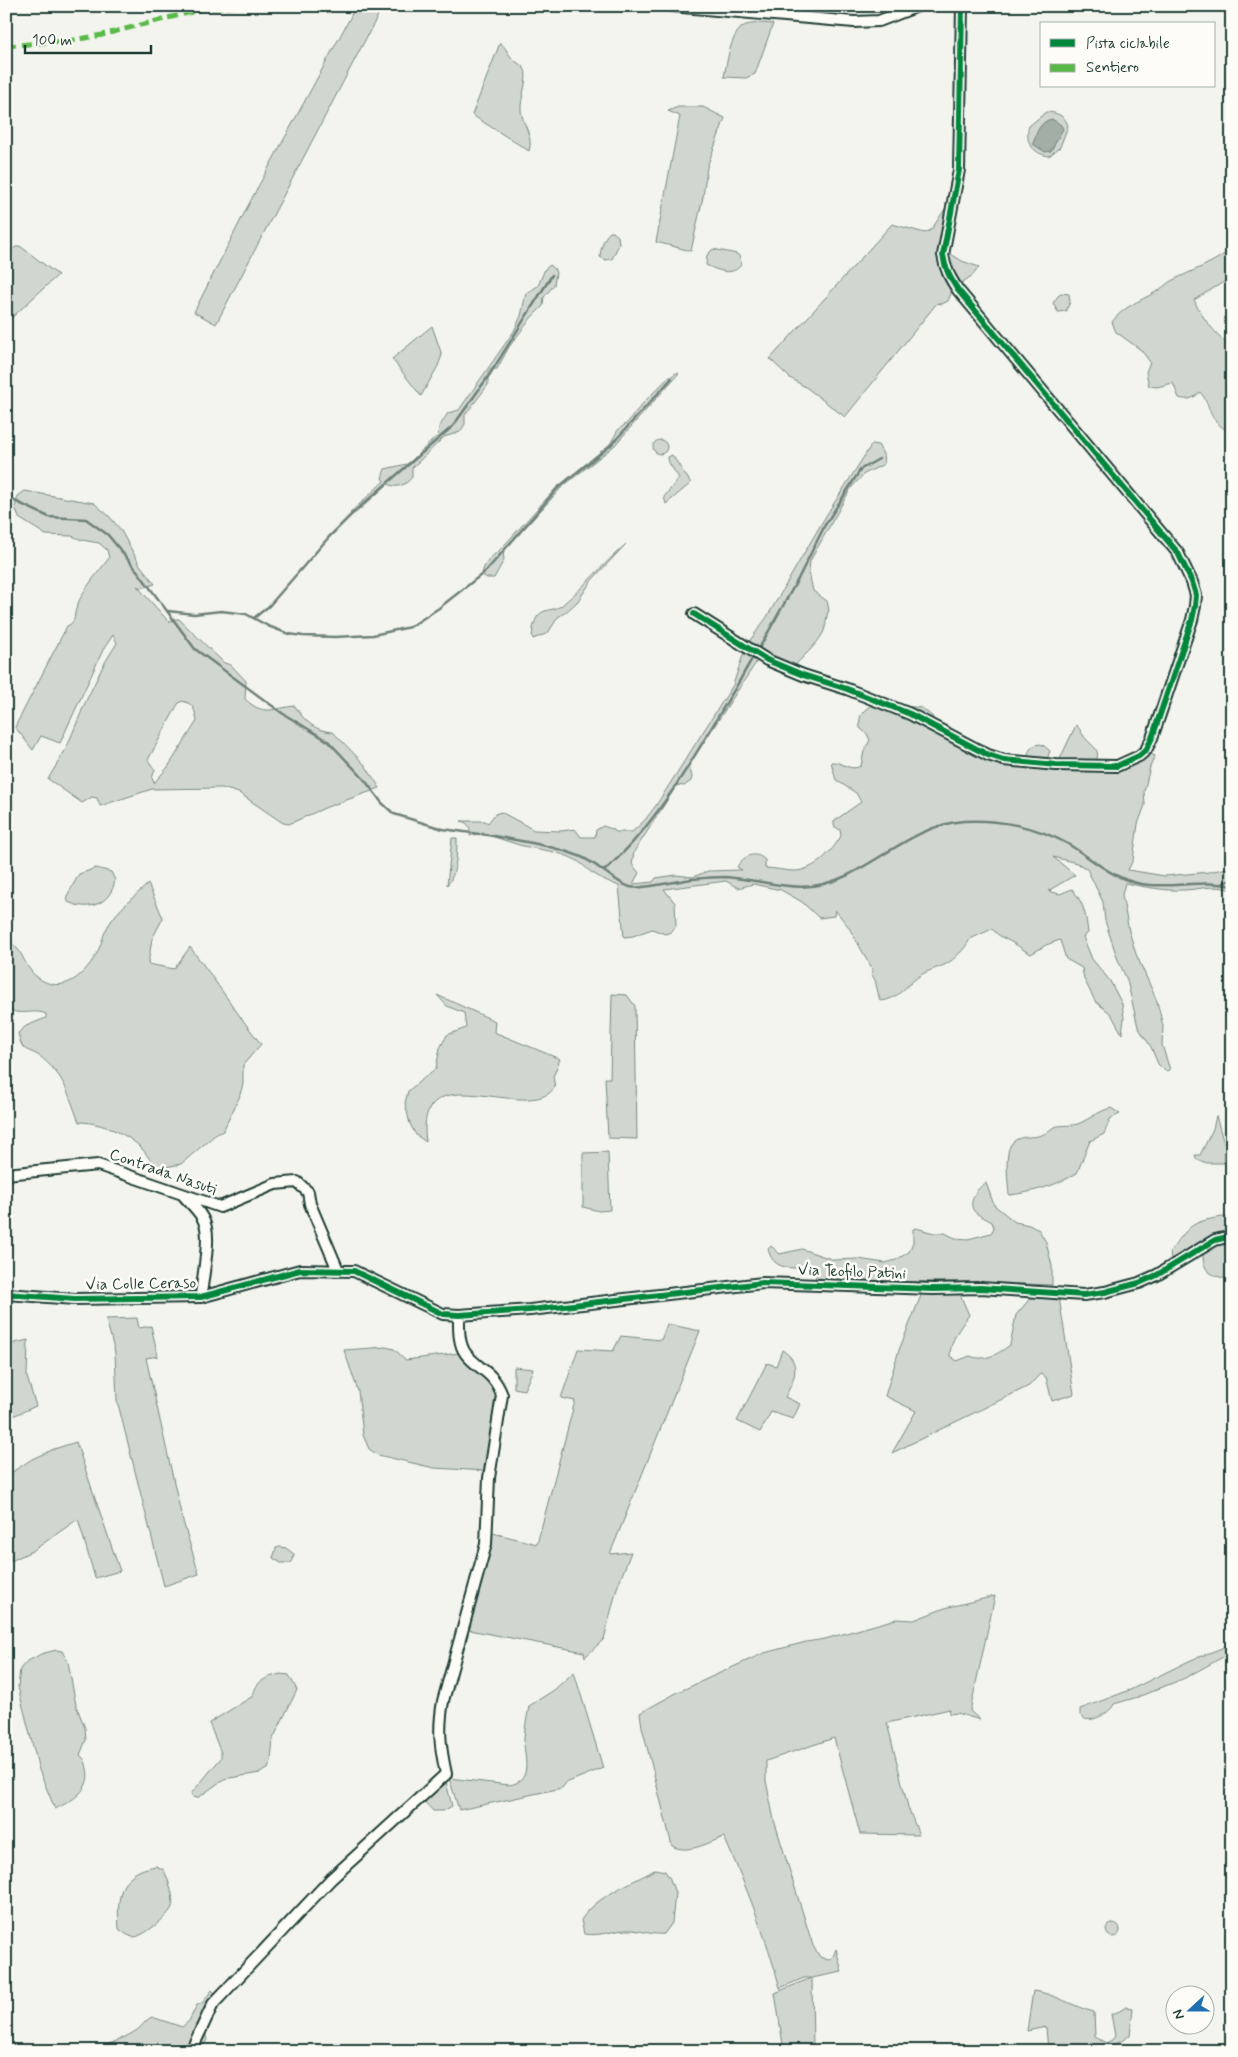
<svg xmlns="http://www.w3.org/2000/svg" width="1238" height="2057" font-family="Mynerve,sans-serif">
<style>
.green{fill:#d1d6d1;stroke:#788a82;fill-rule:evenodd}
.water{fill:#a3aea7;stroke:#6e8179}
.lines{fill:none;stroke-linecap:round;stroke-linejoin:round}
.stream{stroke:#6e8179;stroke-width:2.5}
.minor-casing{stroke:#1f3d34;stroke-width:14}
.minor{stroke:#fdfcf7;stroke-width:10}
.quiet{stroke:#58b947;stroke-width:5;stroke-dasharray:10 5;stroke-linecap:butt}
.cycleway-casing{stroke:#fdfcf7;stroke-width:9}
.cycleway{stroke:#00873e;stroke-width:6}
.labels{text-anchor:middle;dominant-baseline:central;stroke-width:5;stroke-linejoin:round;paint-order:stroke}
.street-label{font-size:16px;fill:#1f3d34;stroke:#fdfcf7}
</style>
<rect width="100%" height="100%" fill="#f4f4ef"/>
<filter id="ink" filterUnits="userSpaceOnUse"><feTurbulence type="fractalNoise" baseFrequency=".02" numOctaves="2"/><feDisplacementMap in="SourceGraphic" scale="10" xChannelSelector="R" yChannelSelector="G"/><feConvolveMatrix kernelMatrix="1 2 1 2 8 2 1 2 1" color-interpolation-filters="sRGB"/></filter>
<g filter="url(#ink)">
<!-- green -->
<path class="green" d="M353,6H383L216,324L194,312L252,198L350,18L353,11Z
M762,23L773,24L755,74L746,78L724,77C727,62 730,37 742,27C748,23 756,24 762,23Z
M500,43C506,47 507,53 512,58C515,62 521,64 524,68C530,76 520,99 521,110C522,124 534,136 529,151L472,115Z
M678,107H703L725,118L707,167L703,197L691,251L656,242L680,116L668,111Z
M1046,112C1056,112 1066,116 1068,126L1060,147L1049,156C1033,154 1024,141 1029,126Z
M953,197L939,254L941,269L952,291L948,301L942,304L937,303L845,417L807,388L790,378L770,359L892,224L925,233L931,230Z
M610,232H613L618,236L619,244L612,259L606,260L600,257C601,248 603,238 610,232Z
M20,246L58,275L6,323V254L16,247Z
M1232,248V277L1194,300C1203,320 1215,333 1232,348V429L1226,430C1205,416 1213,407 1200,392C1194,398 1189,401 1179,398L1173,383L1157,387L1149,386L1146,372L1150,362L1141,350L1116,332L1112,322C1124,306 1138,302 1154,293C1161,290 1166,283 1173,280C1193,270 1215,263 1232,248Z
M713,249L737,254L740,257L741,265C732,277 717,270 706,265L707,255Z
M946,251L962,261L979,267L973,275L957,286Z
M550,265L554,268L556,273L554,285L544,297L543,306L531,318L509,347L497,369H491L488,373V385L465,415V424L460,432L444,437L412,468V477C406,485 397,489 388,484L357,512L352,515L350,513L384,481L382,478L385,469L407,464L412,460L438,435L439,427L448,413L459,410L514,331L521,316L526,293L538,286L545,269Z
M1062,293L1069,294L1070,302L1066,311L1058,312L1053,303L1058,296Z
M432,326L442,355L438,366L421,396L392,359Z
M676,373H679L614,446L562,487L503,552L504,560L494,578H487L482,575C482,566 492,555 499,551L556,488L610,444L618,430L628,422L643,403L667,379Z
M653 447a7 7 0 1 1 14 0a7 7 0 1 1-14 0Z
M872,444L878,445L883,454L884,464L864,474L851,488L810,561L809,572L813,591L827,601L829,610C825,618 827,626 823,633C816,646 802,657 792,669L778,663L748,643L767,617L824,519Z
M672,455L691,483L666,504L664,497L679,478L669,463L668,457Z
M25,491L94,503L109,516L120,529L140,565L155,584L141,588L137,586L169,622L173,619H179L224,663L231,665L246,681L245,699C264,717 273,708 295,706C304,721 315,731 333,732L365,765L380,788L327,807L289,824L283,823L239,793L222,788L152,789L100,806L97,798L92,797L82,803L48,779L66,749L85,703L104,664L117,643L113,635L103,650L60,743L41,736L33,750L15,727L67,626C77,622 73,615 77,606C83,589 98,573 109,558L107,550L99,543L82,540L72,536L46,535L19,518L15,507L18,496ZM182,701C194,703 195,711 197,721L168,767L154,783L152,778L155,770L148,760L178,704Z
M626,544L592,580L578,601L566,612L558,617L548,633L533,639C531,633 534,623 537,617C543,608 554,611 561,606C584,587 603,564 626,544Z
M744,652L757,661L687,768L690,769L692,777L691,781L684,786L677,785L634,852L632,864L639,873L633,884L653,882L656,878L676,875L693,877L708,871L742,870L737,867C743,856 755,850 765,860V868C775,868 784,871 794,871C814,871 832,852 841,836L840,830L834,826V821L861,802L856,793L836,780L831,762C842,761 849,772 861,766L864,751L870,740L867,734L860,728C858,714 863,711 874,703L901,714L906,706L922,708L933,717L928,727L988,759L1063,769L1102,772L1121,768L1147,752L1155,756L1150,767L1144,792L1145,805L1138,824L1133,860L1128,870L1165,876L1209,872L1232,867V890C1212,884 1204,889 1184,890C1164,891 1145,887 1125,883L1122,895L1129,931L1136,954L1157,1001L1163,1026L1162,1045L1170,1070L1165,1071L1158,1064L1151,1047L1138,1027L1127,980L1118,960L1105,921L1103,902L1087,869L1077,863L1053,857L1075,875L1048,891L1060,894L1072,889C1084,903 1086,915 1088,933L1083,937L1092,959L1110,981L1122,1004L1124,1018L1122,1034L1111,1014L1095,1001L1084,979L1082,968L1066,959L1060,940L1046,945L1031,954C1024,951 1019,946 1013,943C1002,937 1001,938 992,929L970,939C966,948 954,960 946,964C937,969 927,970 918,977C904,987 898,1000 880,1001L875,980L872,975L873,970L848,926L835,910L834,916L819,918L802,902L781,890L753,884L738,888L726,881L664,889L675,903L676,926L671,932L665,934L652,929L633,936L624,937L619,886C609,882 600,878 591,872C586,868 581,863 576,860C558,851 541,850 523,846C509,843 483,830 470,836C471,828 469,823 461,821H485L488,823L495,814L501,812L534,830L561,831L575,829L581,837H595L596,830L603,826L612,829L616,832H632L645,820L657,804L733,685Z
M1076,725C1080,728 1080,731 1083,735C1090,746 1103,748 1095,763H1058Z
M1039,744L1043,745L1050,751L1046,762L1028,760C1027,751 1031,746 1039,744Z
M452,838H457C457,851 457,875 447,885Z
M96,868L111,872L115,880C111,904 89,912 68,902L67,896L79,874Z
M148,884L163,918L152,939L148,964L174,969L190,947C215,979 236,1013 261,1044L243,1065V1084L239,1098L223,1131L215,1135L181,1164L156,1169C152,1163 148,1156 143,1150C129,1134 100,1122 79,1122C73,1107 68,1089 59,1076C53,1068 45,1059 36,1054C23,1048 22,1050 18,1033L26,1026L46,1018V1014C33,1008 18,1018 6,1007V939C25,950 22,965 37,977C63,997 86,974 98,951C102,943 103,934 108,926C118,909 134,897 148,884Z
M612,994L627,995L635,1006L637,1139L608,1138L605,1078H610Z
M437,995L495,1021L494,1032L560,1059L553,1077L555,1087C530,1126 413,1050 426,1142L416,1135L410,1124L405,1103L408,1091L436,1068L440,1048L447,1035L466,1028L464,1013L447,1006Z
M1111,1108L1120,1114L1110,1119L1104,1134L1090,1141L1077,1173C1058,1185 1031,1193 1009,1195C1008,1182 1004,1152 1012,1143C1020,1134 1032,1139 1041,1135C1046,1134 1049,1130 1054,1127C1063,1124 1072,1127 1080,1123C1091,1118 1099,1111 1111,1108Z
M1216,1116L1225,1147L1224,1163H1207L1197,1160L1195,1155H1200L1213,1129Z
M608,1152L610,1210L599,1211L583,1207V1153Z
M986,1183L994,1205L1015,1222L1029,1225L1039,1230L1046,1242L1052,1266V1285L969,1282L815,1281L816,1274C799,1262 775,1277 768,1249L771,1246L780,1254L802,1249L834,1260L858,1259L885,1263L896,1260L909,1252L913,1242V1229L916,1228L934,1233H945L955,1238L968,1239L991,1233L994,1228L992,1222C987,1219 977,1215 974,1211C967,1201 978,1187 986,1183Z
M1222,1217L1232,1218V1233L1207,1240L1171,1259L1170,1252C1189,1226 1190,1222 1222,1217Z
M1232,1240V1280C1214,1276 1202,1274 1203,1253L1210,1246Z
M959,1292L969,1315C960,1328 950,1340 950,1356L957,1361L970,1356C985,1362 998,1354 1010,1345L1016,1315L1033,1295L1059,1297L1074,1394L1052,1401L1046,1377L1040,1374L1029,1386L892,1453L916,1411L885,1396L899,1350L922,1293Z
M137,1318L139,1328L151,1326L158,1356L146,1358L182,1518L199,1574L164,1586L117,1400L115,1353L106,1319Z
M667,1324L700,1331L610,1554L631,1552L617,1588L604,1639L585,1657L584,1652L464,1629L489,1532L537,1544L575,1401L561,1398L578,1349L613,1351L621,1336L661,1340Z
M28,1340L27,1377L36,1406L6,1419V1345Z
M386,1347L394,1349L406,1360L459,1353L465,1355L499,1393L486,1471L434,1468L378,1455L369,1449L363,1435L358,1391L344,1350Z
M782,1350C803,1363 794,1380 785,1397L800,1404L793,1419L771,1412L760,1432L737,1421L767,1363L776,1366Z
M514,1367L533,1369L524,1390L514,1388Z
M76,1442L120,1571L95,1578L78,1519L34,1550L11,1561L6,1515V1476L32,1459L54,1449Z
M280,1547L286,1548L294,1554L293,1560L291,1563H281L273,1558L276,1548Z
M995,1596L970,1711L980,1720L957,1713L949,1714L950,1709L887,1723L908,1807L919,1835L860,1834L834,1738L766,1761V1781L774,1820L813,1946L820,1957L828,1960L833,1957L836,1949L842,1972L812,1978L813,2051H784L775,1993L811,1978H804L780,1988C766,1936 746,1886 724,1837C709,1842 688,1855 672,1846L642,1727L640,1713L678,1692L764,1653L806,1642L825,1639L896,1619L914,1620L945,1608Z
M1232,1644V1652L1185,1678L1138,1697L1114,1704C1111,1712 1094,1722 1085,1719L1080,1715V1709L1130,1690L1191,1660Z
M56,1650L62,1651L68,1662L76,1705L85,1728L86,1740L80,1755C85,1759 86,1763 87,1769C92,1790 72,1801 55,1809L39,1770L18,1687L20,1669L26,1662L41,1654Z
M574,1672L603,1768L566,1783L562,1788L459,1810L449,1778L509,1785C535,1781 523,1756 524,1738C525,1727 527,1717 529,1706L554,1690Z
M280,1674L289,1675L297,1690L273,1739L271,1761L268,1769L260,1773L224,1779L199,1797L194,1798L191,1794L221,1758V1753L209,1723L253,1696C256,1680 266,1678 280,1674Z
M445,1778L452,1806L443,1811H433L421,1798Z
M156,1866L164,1870C168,1880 175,1896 172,1907C169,1916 142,1938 133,1937C128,1936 123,1932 119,1929C117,1897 118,1872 156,1866Z
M656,1869L665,1871L670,1879L675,1893L672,1923L664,1934C652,1935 643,1931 632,1930C615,1929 601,1937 584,1934L581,1920C597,1895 631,1884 656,1869Z
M1106 1930a7 7 0 1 1 14 0a7 7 0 1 1-14 0Z
M212,1990L218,1996L203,2024L207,2040L202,2047L197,2051H95C109,2043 124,2039 137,2030C143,2026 145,2020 152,2017L182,2027L189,2021L197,2005L202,2003Z
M1033,1991C1054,1993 1073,2007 1094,2012L1095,2037L1106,2043L1112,2040L1115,2036L1111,2014H1115L1126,2007L1133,2008L1130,2035C1106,2055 1077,2051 1048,2051L1046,2027L1027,2031Z"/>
<!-- water -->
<path class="water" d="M1052,119L1061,125L1063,129L1051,151L1045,152L1033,144C1036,133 1040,121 1052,119Z"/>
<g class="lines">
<!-- stream -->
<path class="stream" d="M6,497L49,517L86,519L108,535L139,573L195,649L282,713L328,741L364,779L382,803L394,814L443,829L479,834
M168,611L194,614L221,611L246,614L268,626L289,634L303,636L335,637L373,635L410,627L439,608L486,571L558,488L611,445L672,378
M254,618L269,606L329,537L354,512L453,426L490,374L552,275
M757,652L798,579L825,525L861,469L879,459
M482,834C514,840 548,844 579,856C596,862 614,882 630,887C639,890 681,880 693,879C703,878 715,877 725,877C770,880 800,898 846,876C884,858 920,824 964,821C999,819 1038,827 1068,844C1091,858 1113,879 1141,884C1171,889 1202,879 1232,886
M604,871C656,826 696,754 731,695C739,683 745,670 752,659
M1222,884L1232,879"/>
<!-- minor casing -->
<g class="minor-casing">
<path id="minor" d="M671,6L854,22L879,21L918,6
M694,614L767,660L803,675L847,689L910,714L988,755L1004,760L1056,765L1117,766L1139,756L1146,750L1152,738L1192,620L1195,606L1196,595L1192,582L1178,553L958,290C950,278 945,269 943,255L959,170L962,6
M6,1174L98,1165L220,1207L275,1184L297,1182L308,1192L310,1204L338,1270
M184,1196C192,1205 204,1215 206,1228C210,1244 202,1279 201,1297
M6,1294L75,1299L201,1297L300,1270L354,1271L443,1314L459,1315L530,1310L763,1283L933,1289L981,1288L1084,1295L1105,1292L1139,1283L1157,1275L1215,1240L1232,1236
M191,2051L213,2004L331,1879L446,1774C440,1746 438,1730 443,1701L486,1544L489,1478L502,1395C493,1371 480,1371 466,1354C458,1344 459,1327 459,1315"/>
</g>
<!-- minor -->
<use href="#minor" class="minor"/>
<!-- quiet -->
<path class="quiet" d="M6,46L74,40L102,35L203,9L238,6"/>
<!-- cycleway casing -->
<g class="cycleway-casing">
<path id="cycleway" d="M694,614L767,660L803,675L847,689L910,714L988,755L1004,760L1056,765L1117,766L1139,756L1146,750L1152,738L1192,620L1195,606L1196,595L1192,582L1178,553L958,290C950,278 945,269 943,255L959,170L962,6
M6,1294L75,1299L201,1297L300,1270L354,1271L443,1314L459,1315L530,1310L763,1283L933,1289L981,1288L1084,1295L1105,1292L1139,1283L1157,1275L1215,1240L1232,1236"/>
</g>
<!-- cycleway -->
<use href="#cycleway" class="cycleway"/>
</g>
</g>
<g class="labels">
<!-- street labels -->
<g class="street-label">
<text transform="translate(163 1172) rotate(19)">Contrada Nasuti</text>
<text transform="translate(852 1272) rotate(2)">Via Teofilo Patini</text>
<text transform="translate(141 1284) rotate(-1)">Via Colle Ceraso</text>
</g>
</g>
<!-- margin -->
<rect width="1238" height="2057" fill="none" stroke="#fdfcf7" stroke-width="25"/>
<rect x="12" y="12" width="1213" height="2032" fill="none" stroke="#1f3d34" stroke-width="2" filter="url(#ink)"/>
<!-- legend -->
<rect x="1040" y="22" width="175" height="65" fill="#fdfcf7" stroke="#a4b0a9"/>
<rect x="1050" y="39" width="25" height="8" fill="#00873e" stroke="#a4b0a9"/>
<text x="1086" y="48" font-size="15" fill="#1f3d34">Pista ciclabile</text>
<rect x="1050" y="64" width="25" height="8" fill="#58b947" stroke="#a4b0a9"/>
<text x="1086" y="72" font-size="15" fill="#1f3d34">Sentiero</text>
<!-- north arrow -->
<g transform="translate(1190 2010) rotate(249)"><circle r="24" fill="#fdfcf7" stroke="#a4b0a9"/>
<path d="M0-4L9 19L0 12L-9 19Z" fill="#1f6fb2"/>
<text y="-8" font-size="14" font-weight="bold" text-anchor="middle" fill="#1f3d34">N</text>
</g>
<!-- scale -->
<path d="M25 45v8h126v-8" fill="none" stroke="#1f3d34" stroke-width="2.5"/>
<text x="32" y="45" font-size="15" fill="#1f3d34" stroke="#fdfcf7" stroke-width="4" paint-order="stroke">100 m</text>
</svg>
